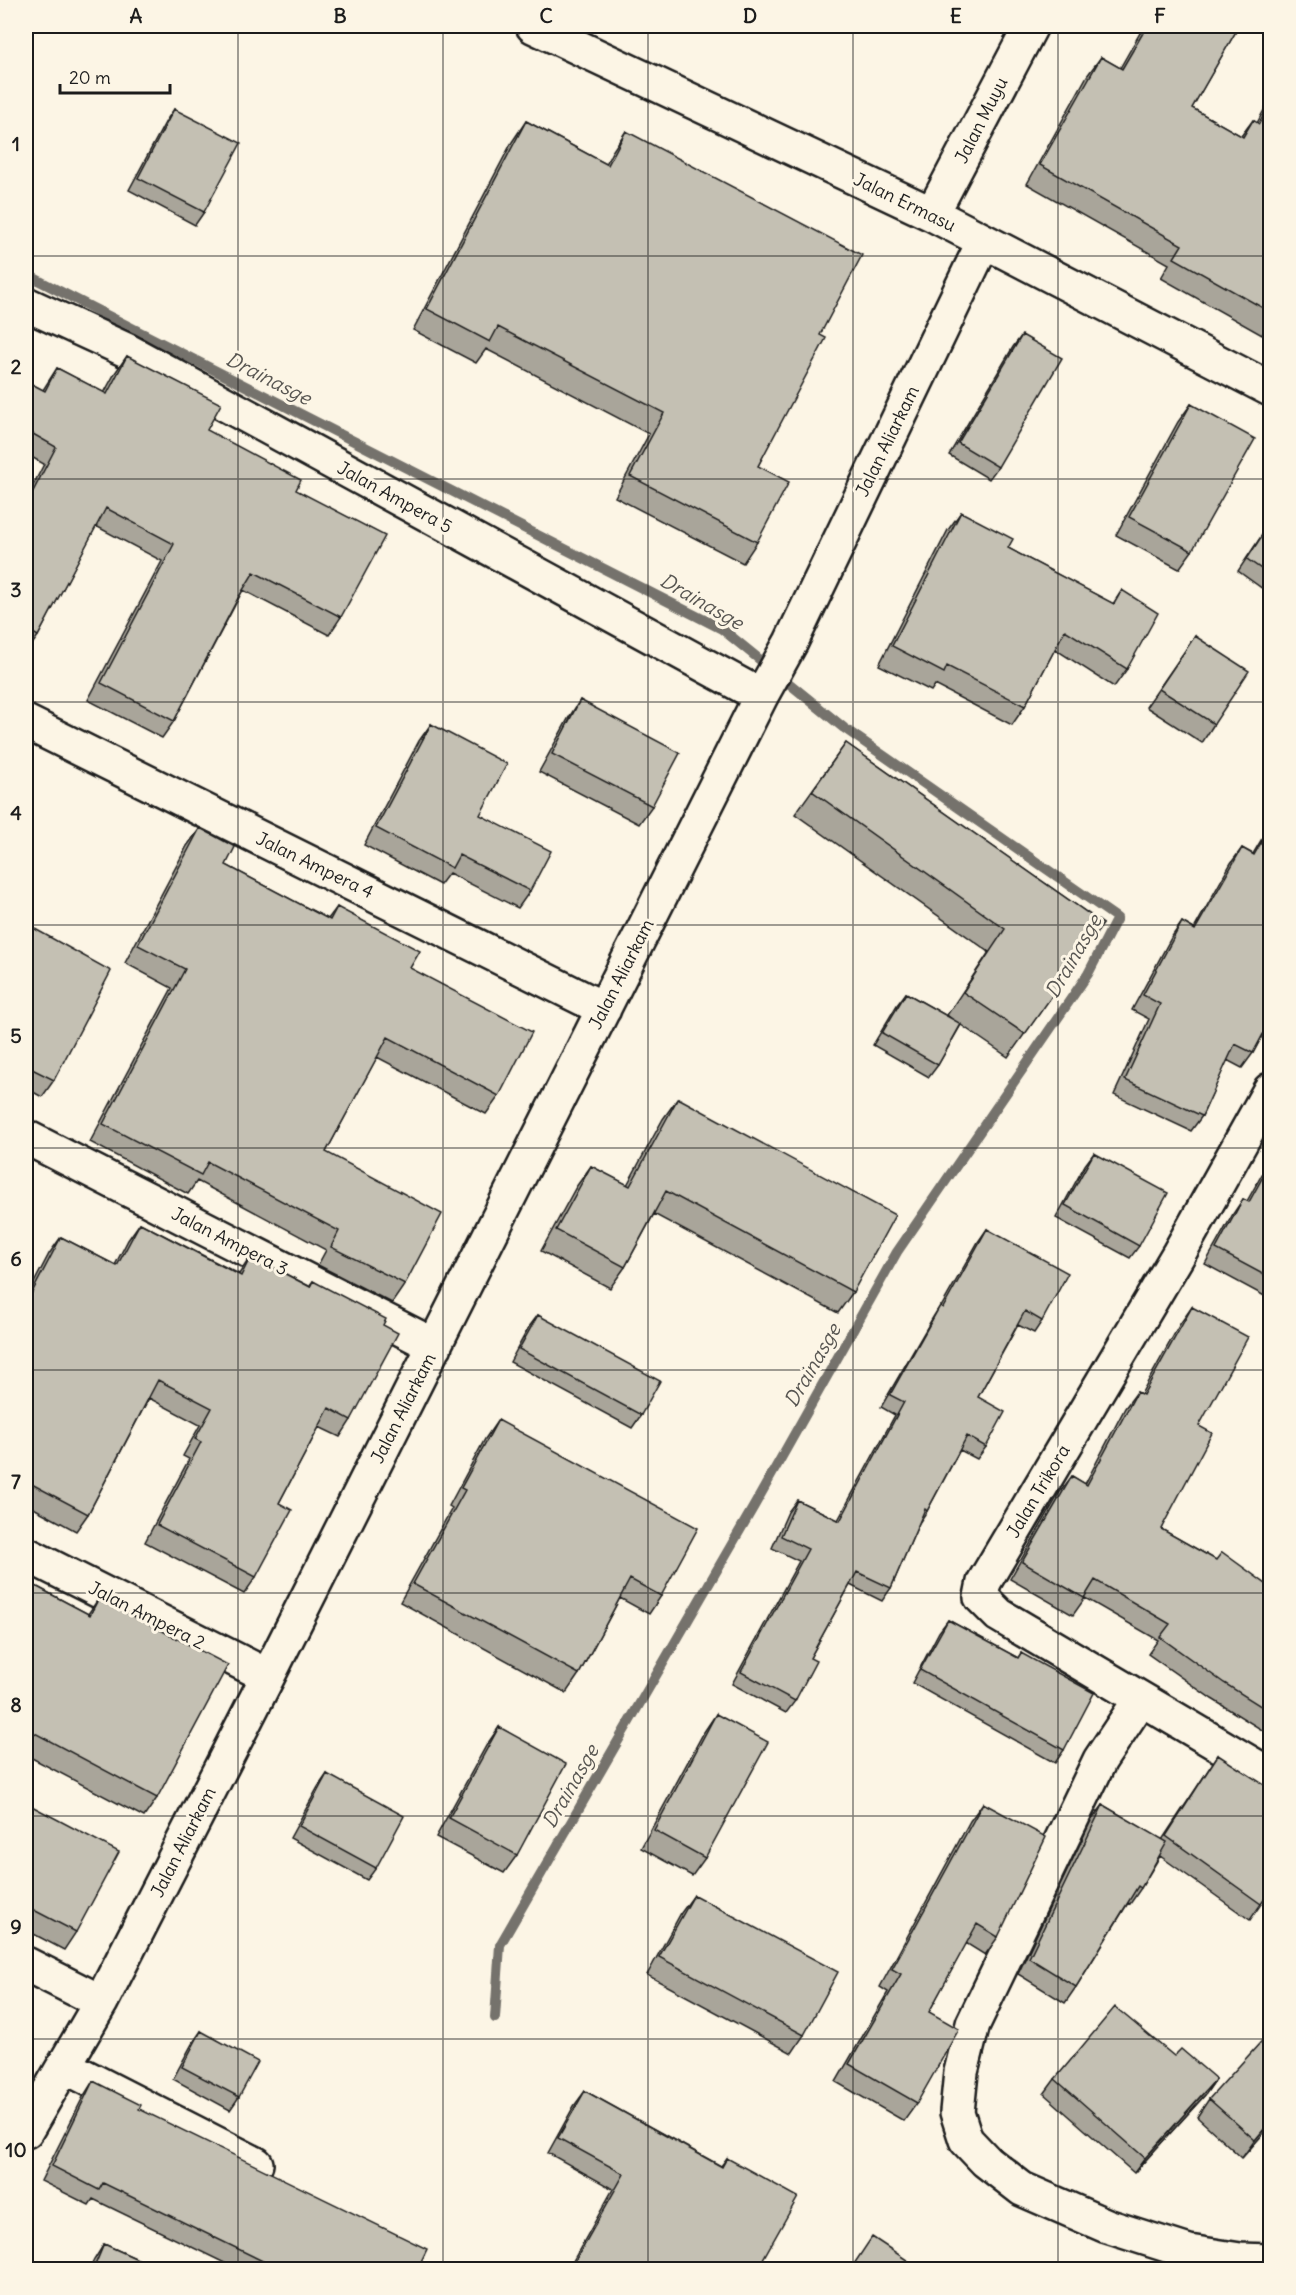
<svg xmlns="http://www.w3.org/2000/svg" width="1296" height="2295" font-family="Delius,sans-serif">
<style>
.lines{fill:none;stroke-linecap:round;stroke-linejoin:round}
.stream{stroke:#75726c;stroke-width:10}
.minor-casing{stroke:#1c1c1c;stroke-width:38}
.minor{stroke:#fcf5e5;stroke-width:33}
.wall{fill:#a9a59a;stroke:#1c1c1c;stroke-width:1.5}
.shaded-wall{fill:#89867d;stroke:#1c1c1c;stroke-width:1.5}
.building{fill:#c4c0b3;stroke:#1c1c1c;stroke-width:1.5}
.grid{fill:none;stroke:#1c1c1c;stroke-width:1.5;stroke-opacity:0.55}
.labels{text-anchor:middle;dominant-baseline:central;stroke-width:6;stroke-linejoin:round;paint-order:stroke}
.street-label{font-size:18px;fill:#1c1c1c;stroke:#fcf5e5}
.water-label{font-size:20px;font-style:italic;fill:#575551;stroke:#fcf5e5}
.neatline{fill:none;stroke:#1c1c1c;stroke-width:2}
.grid-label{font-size:20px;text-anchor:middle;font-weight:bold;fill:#1c1c1c}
</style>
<rect width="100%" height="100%" fill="#fcf5e5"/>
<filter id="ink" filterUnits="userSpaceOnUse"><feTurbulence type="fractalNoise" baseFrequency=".0167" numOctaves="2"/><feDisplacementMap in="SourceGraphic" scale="12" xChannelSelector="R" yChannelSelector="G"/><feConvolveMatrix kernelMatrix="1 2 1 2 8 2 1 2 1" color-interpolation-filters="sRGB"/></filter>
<g filter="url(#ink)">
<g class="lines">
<!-- stream -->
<path class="stream" d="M26,274L722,629L844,728L1117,918L1088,974L897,1252L754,1506L500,1945L495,2018"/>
<!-- minor casing -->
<g class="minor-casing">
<path id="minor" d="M533,26L932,214L1270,389
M932,214L1031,26
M26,304L126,350L761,696
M26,722L604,1009
M1270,1090L1178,1255L984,1582L981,1597L999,1615L1270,1775
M26,1137L435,1346
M26,1554L268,1676
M1140,1700L1100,1760L973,2024L961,2072L957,2112L966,2140L986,2161L1022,2189L1107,2226L1189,2252L1240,2260L1270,2261
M26,1964L101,2002
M64,2066L256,2164
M26,2131L101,2002L268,1676L761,696L791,642L984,241"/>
</g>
<!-- minor -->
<use href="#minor" class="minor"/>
</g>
<!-- wall -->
<path class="wall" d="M1144,26H1239L1192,108L1241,136L1253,120L1257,123L1270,99V322L1262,335L1161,278L1169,264L1027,184L1087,76L1101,57L1120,68Z
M174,109L204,212L195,225L129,190L166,121Z
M526,121L606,164L612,152L626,131L820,335L758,466L757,542L743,563L615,497L649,434L486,349L476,363L413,330L512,142Z
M1022,335L998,467L989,479L949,455L1013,347Z
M127,356L207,430L296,490L341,617L329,635L243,590L174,721L162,738L88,700L162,561L96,526L38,636L26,653V499L44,464L26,454V381L43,390L57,368L104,393L115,373Z
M1191,404L1192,551L1179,569L1116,535L1178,422Z
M961,512L1008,548L1113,604L1122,590L1127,669L1114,687L1055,649L1025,706L1012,725L935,685L931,691L879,665L948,530Z
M1270,523V594L1238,571Z
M1195,636L1214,724L1202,743L1146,707Z
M580,700L652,806L639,824L539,772L568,719Z
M431,724L480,815L530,891L518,908L449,873L440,885L364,845L419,741Z
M846,743L1103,924L1008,1057L961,1025L938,1065L929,1077L873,1045L897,1005L906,993L952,1019L947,1015L989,952L795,814Z
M1270,825V1021L1253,1053L1242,1068L1227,1060L1202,1116L1191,1131L1114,1095L1149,1019L1132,1010L1171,938L1182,922L1194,929L1231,863L1242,848L1253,854Z
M200,828L226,865L328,919L337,907L410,968L499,1096L486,1114L377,1057L326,1152L405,1284L392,1303L318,1265L326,1250L197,1181L188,1194L90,1142L172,988L125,963L187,846Z
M26,924L54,1080L42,1097L26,1088Z
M678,1098L853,1292L838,1313L654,1214L625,1267L610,1288L541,1251L576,1187L591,1166L627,1185L663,1119Z
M1094,1153L1139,1246L1130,1258L1056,1218L1085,1165Z
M1270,1160V1299L1205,1264L1233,1214L1243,1199L1247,1201Z
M140,1223L239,1274L251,1256L309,1286L313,1281L383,1325L351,1420L340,1437L319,1427L279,1503L256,1577L244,1594L145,1542L189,1459L183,1456L200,1425L149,1398L88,1514L76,1531L26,1504V1298L49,1254L61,1237L115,1265L128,1240Z
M987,1229L1042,1321L1034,1333L1018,1325L978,1397L986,1447L977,1459L960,1450L927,1511L919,1523L891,1588L882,1601L850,1585L810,1658L795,1701L786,1713L732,1684L799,1561L772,1548L788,1512L797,1500L838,1520L895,1415L881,1407L932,1319L940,1306L941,1307L978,1242Z
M1192,1307L1199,1426L1161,1529L1216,1560L1270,1587V1735L1212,1699L1148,1654L1158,1640L1085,1598L1073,1615L1010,1579L1060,1492L1072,1476L1085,1484L1125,1408L1137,1392L1141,1394L1180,1324Z
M538,1315L641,1415L632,1428L510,1362L529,1327Z
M498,1420L661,1596L649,1614L620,1598L579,1674L566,1693L400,1602L452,1508L449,1506L485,1439Z
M26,1581L88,1614L99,1598L157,1798L144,1817L26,1755Z
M948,1620L1018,1658L1021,1653L1064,1750L1055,1763L912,1683L939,1632Z
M716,1714L705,1858L692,1876L641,1848L704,1732Z
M499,1727L517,1855L504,1873L436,1837L486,1746Z
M1218,1755L1270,1891L1250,1920L1160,1856L1141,1888L1130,1904L1128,1903L1076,1987L1065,2003L1018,1974L1091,1821L1103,1805L1162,1840Z
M327,1774L376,1868L367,1880L290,1838L318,1787Z
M26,1803L76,1932L64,1950L26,1930Z
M983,1803L998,1937L985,1955L966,1943L929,2012L917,2103L904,2121L836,2082L888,1992L880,1987L970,1821Z
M694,1895L804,2035L792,2053L647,1975L681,1913Z
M201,2031L239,2097L230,2110L173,2079L192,2044Z
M1174,2056L1216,2079L1205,2095L1134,2173L1044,2094L1055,2079Z
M93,2081L139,2109L417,2270H239L93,2199L89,2205L41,2181L83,2097Z
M585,2091L721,2166L727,2158L759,2266L765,2270H568L613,2189L548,2153L574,2106Z
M1209,2099L1270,2126L1242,2158L1197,2117Z
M104,2244L162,2270H89L94,2260Z"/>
<!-- shaded-wall -->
<path class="shaded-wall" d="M1216,2079L1205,2095L1134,2173L1145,2158Z
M1270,2122V2126L1242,2158L1255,2140Z"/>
<!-- building -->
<path class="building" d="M1147,26H1239L1192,108L1243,137L1253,120L1259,124L1270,104V312L1174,258L1182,245L1040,165L1101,57L1122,69Z
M174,109L241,143L204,212L138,178Z
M526,121L608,165L626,131L862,255L820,335L826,338L758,466L789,482L757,542L630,476L664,413L498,327L490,342L427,309Z
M1022,335L1062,358L998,467L958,443Z
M127,356L221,404L207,430L301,480L296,490L385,536L341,617L254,572L238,598L174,721L101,683L174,544L106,508L38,636L26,629V505L56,447L26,430V381L45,391L57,368L107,394Z
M1191,404L1255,439L1192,551L1129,517Z
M961,512L1013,539L1008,548L1114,604L1122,590L1158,613L1127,669L1065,630L1025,706L947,666L944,673L892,646Z
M1270,523V575L1247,559Z
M1195,636L1249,671L1214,724L1159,689Z
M580,700L680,753L652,806L552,754Z
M431,724L507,764L480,815L551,851L530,891L459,855L452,868L376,828Z
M846,743L1103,924L1025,1034L963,992L1005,929L812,791Z
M1270,827V1021L1253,1053L1235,1044L1202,1116L1125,1080L1160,1004L1143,995L1182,922L1195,930L1242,848L1254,855Z
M200,828L235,847L226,865L330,920L337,907L420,951L410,968L532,1032L499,1096L388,1037L326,1152L442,1214L405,1284L331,1247L339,1231L208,1162L201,1175L103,1124L185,969L138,945Z
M26,924L111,971L54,1080L26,1066Z
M906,993L961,1024L938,1065L882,1033Z
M678,1098L895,1215L853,1292L666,1191L625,1267L556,1230L591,1166L630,1186Z
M1094,1153L1168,1193L1139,1246L1065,1205Z
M1270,1164V1278L1216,1249L1243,1199L1249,1202Z
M140,1223L241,1276L251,1256L310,1287L313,1281L386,1319L383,1325L398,1333L351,1420L329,1408L279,1503L292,1510L256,1577L157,1525L201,1442L195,1439L212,1408L158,1380L88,1514L26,1481V1304L61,1237L117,1266Z
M987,1229L1068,1273L1042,1321L1025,1311L978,1397L1005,1412L986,1447L967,1436L927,1511L925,1509L891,1588L857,1572L810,1658L816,1661L795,1701L741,1672L808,1549L781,1536L797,1500L840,1521L904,1402L890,1395L940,1306L943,1308Z
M1192,1307L1248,1337L1199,1426L1212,1433L1161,1529L1216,1560L1222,1552L1270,1587V1712L1224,1683L1160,1637L1170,1624L1095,1580L1084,1598L1022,1562L1072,1476L1087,1485L1137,1392L1143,1395Z
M538,1315L660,1381L641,1415L519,1349Z
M498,1420L698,1528L661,1596L630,1579L579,1674L413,1584L465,1490L461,1488Z
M26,1581L90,1615L99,1598L228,1665L157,1798L29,1730L31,1726L26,1723Z
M948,1620L1018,1658L1021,1653L1094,1693L1064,1750L920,1670Z
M716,1714L768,1742L705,1858L654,1830Z
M499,1727L566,1764L517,1855L449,1818Z
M1218,1755L1269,1788L1270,1786V1891L1261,1904L1166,1836Z
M327,1774L404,1816L376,1868L299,1826Z
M26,1803L119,1852L76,1932L26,1906Z
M983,1803L1046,1837L998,1937L977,1924L929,2012L959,2029L917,2103L849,2064L901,1974L892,1969Z
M1103,1805L1167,1842L1141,1888L1138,1886L1076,1987L1029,1958Z
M694,1895L838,1972L804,2035L659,1957Z
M1115,2007L1174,2056L1181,2049L1216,2079L1145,2158L1055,2079Z
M201,2031L258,2062L239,2097L182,2067Z
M1270,2032V2122L1255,2140L1209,2099Z
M93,2081L141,2105L139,2109L427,2249L417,2270H281L103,2183L99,2190L52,2166Z
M585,2091L722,2167L727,2158L798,2197L759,2266L765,2270H570L624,2174L558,2138Z
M872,2237L922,2270H850Z
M104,2244L162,2270H93Z
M994,2265L999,2270H990Z"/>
</g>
<!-- grid -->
<path class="grid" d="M238,26V2270M443,26V2270M648,26V2270M853,26V2270M1058,26V2270M26,256H1270M26,479H1270M26,702H1270M26,925H1270M26,1148H1270M26,1370H1270M26,1593H1270M26,1816H1270M26,2039H1270"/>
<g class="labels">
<!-- street labels -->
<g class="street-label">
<text transform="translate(981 120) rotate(-63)">Jalan Muyu</text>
<text transform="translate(905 202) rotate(26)">Jalan Ermasu</text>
<text transform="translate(887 441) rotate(-64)">Jalan Aliarkam</text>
<text transform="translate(395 497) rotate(29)">Jalan Ampera 5</text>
<text transform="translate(315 865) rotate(26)">Jalan Ampera 4</text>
<text transform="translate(621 974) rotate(-63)">Jalan Aliarkam</text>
<text transform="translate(230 1241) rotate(27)">Jalan Ampera 3</text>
<text transform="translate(403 1408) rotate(-63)">Jalan Aliarkam</text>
<text transform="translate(1038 1491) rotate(-59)">Jalan Trikora</text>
<text transform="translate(147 1615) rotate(27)">Jalan Ampera 2</text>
<text transform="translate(183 1842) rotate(-63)">Jalan Aliarkam</text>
</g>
<!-- water labels -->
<g class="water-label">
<text transform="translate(269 378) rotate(27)">Drainasge</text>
<text transform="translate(702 601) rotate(30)">Drainasge</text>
<text transform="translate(1073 956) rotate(-60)">Drainasge</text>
<text transform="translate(812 1365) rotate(-60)">Drainasge</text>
<text transform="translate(570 1786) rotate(-60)">Drainasge</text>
</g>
</g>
<!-- margin -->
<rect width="1296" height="2295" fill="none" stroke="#fcf5e5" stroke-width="66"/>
<!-- scale -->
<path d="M60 84v9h110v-9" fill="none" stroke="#1c1c1c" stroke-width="3"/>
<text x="69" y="84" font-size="18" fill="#1c1c1c" stroke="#fcf5e5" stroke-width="4.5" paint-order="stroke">20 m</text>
<rect x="33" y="33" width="1230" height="2229" class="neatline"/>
<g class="grid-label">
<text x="136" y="23">A</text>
<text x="340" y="23">B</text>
<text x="546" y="23">C</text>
<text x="750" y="23">D</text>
<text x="956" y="23">E</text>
<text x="1160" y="23">F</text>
<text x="16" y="151">1</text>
<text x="16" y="374">2</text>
<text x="16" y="597">3</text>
<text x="16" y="820">4</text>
<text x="16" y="1043">5</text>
<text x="16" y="1266">6</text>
<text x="16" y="1489">7</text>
<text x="16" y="1712">8</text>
<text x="16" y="1934">9</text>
<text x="16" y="2157">10</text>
</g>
</svg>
